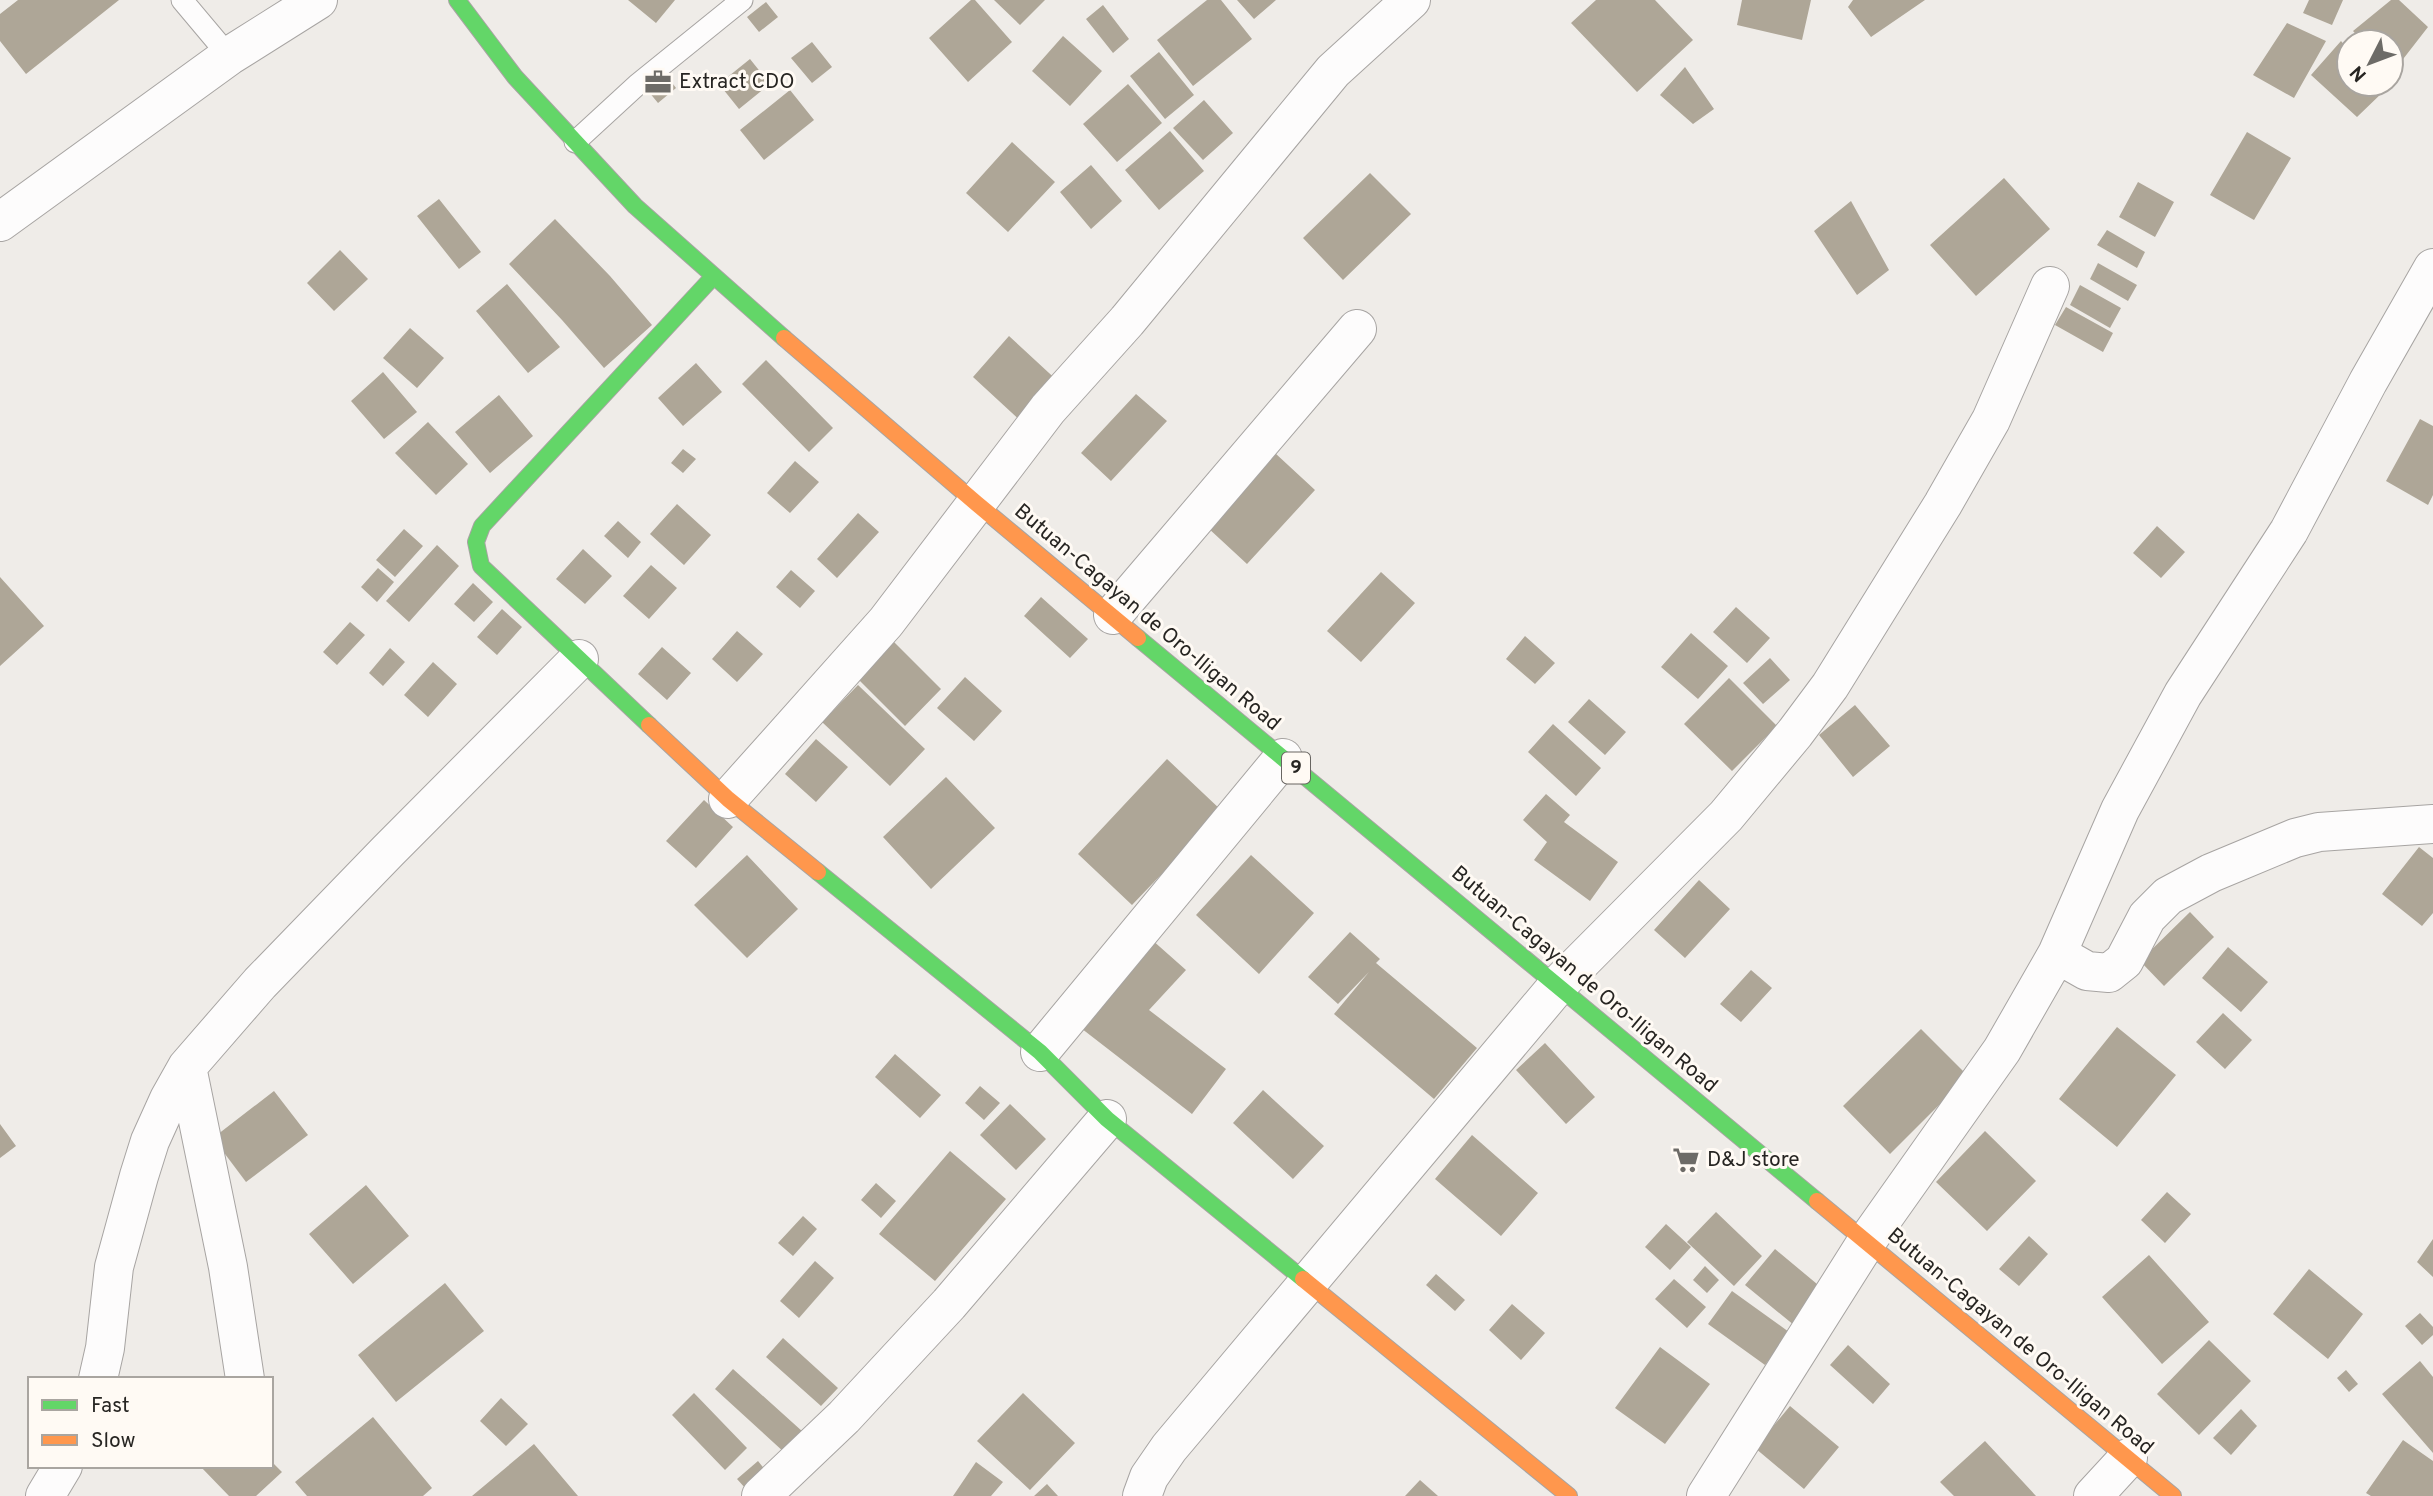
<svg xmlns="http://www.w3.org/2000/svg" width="2433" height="1496" font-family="Overpass,sans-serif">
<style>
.building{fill:#aea697}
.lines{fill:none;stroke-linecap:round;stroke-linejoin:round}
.lane-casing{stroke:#a7a4a2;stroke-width:23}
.street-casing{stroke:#a7a4a2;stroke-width:40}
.fast-casing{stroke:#a7a4a2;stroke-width:18}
.slow-casing{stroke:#a7a4a2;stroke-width:18}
.lane{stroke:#fdfcfc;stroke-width:21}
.street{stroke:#fdfcfc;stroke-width:38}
.fast{stroke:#63d668;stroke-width:16}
.slow{stroke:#ff974d;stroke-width:16}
.labels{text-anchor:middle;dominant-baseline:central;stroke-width:6;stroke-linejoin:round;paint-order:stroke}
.shield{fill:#fffaf4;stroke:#686561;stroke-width:2}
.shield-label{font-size:19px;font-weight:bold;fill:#272522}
.poi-label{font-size:21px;fill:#272522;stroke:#fffaf4;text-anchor:start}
.street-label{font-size:21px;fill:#272522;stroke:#fffaf4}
</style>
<rect width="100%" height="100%" fill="#efece8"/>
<!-- building -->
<path class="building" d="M18,0H119L26,74L0,41V14Z
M628,0H675L656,23Z
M971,0H975L1012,42L968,82L929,38Z
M994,0H1045L1020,25Z
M1207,0H1221L1252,39L1193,86L1157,40Z
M1237,0H1276L1254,19Z
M1596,0H1655L1693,40L1637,92L1571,23Z
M1742,0H1811L1802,40L1737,25Z
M1853,0H1925L1871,37L1848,7Z
M2309,0H2343L2332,25L2303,13Z
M2391,0H2399L2428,27L2393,72L2391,42H2363L2353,31Z
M766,2L778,17L759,32L747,17Z
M1103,5L1129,39L1113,53L1086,19Z
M2287,23L2326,41L2294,98L2253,75Z
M1063,36L1102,71L1070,106L1032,71Z
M2341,41L2349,51V84H2378L2384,91L2357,117L2311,75Z
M812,42L832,67L812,83L791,58Z
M1159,52L1194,95L1165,119L1130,76Z
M750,59L770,84L739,109L719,84Z
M1685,67L1714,109L1693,124L1660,95Z
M663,71L676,88L658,103L644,86Z
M1128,84L1162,123L1117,162L1083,124Z
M790,90L814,120L764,160L740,130Z
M1204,100L1233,133L1203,160L1173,128Z
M1170,131L1204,171L1159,210L1125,170Z
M2247,132L2291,158L2254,220L2210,195Z
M1012,142L1055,182L1008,232L966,193Z
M1091,165L1122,201L1091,229L1060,192Z
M1370,173L1411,214L1343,280L1303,238Z
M2004,178L2050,229L1976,296L1930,245Z
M2138,182L2174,202L2155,237L2119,217Z
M439,199L481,252L459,269L417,216Z
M1851,201L1889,270L1857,295L1814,231Z
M555,219L610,276L652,325L604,368L562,320L509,264Z
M2107,230L2145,252L2137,268L2097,245Z
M340,250L368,279L334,311L307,283Z
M2098,263L2137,285L2128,301L2090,279Z
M507,284L560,347L528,373L476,311Z
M2080,285L2121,308L2110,328L2070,305Z
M2066,307L2113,333L2103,352L2055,325Z
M410,328L444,358L417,388L383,358Z
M1009,336L1062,385L1025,425L973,377Z
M766,360L833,428L809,452L742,384Z
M696,363L722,392L683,426L658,398Z
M383,372L417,412L384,439L351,401Z
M1136,394L1167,421L1111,481L1081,453Z
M499,395L533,436L490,473L455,432Z
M2420,419L2433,426V495L2428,505L2386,481Z
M428,422L468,464L436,495L395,453Z
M683,449L696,459L683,473L671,463Z
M1275,453L1315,490L1247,564L1207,527Z
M795,461L819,482L790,513L767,493Z
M677,504L711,535L684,565L650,534Z
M858,513L879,532L837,578L817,559Z
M618,521L641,542L628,558L604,536Z
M2157,526L2185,552L2161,578L2133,553Z
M404,529L423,546L395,577L376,560Z
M437,545L459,566L409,622L386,601Z
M583,549L612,576L585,604L556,579Z
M651,565L677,588L649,619L623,596Z
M378,568L394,582L377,602L361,587Z
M791,570L815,591L800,608L776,587Z
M1381,572L1415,603L1361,662L1327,631Z
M0,577L44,626L0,666Z
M473,583L493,602L474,622L454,604Z
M1041,597L1088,639L1070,658L1024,616Z
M1736,607L1770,638L1747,663L1713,632Z
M502,609L522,627L497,655L477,637Z
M350,622L365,635L337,665L323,652Z
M737,631L763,654L737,682L712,659Z
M1691,633L1728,666L1698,699L1661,667Z
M887,635L941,689L905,726L851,672Z
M1525,636L1555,663L1535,684L1506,659Z
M662,647L691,673L667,700L638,674Z
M390,648L405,662L383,686L369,673Z
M1770,658L1790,680L1763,704L1743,683Z
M433,662L457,684L428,717L404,695Z
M965,677L1002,711L974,741L937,708Z
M1729,678L1777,726L1732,771L1684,724Z
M858,685L925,749L890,786L822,722Z
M1589,699L1626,732L1605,755L1568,722Z
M1855,705L1890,746L1853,777L1819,735Z
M1553,724L1601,768L1576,796L1528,752Z
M816,739L848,767L816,802L785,774Z
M1167,759L1222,811L1132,905L1078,854Z
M946,777L995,828L931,889L883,837Z
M1546,794L1570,815L1564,822L1618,862L1590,901L1534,860L1547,842L1523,820Z
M704,800L733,827L696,868L666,841Z
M2419,847L2433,858V913L2422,926L2382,894Z
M747,855L798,909L747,958L694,905Z
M1251,855L1314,913L1259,974L1196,915Z
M1699,880L1730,909L1685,958L1654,930Z
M2190,912L2214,937L2164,986L2140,961Z
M1350,932L1380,959L1376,963L1477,1048L1434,1099L1334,1014L1369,972L1338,1004L1308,977Z
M1151,939L1186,970L1149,1010L1226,1069L1192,1114L1077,1025Z
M2228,947L2268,982L2241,1012L2202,978Z
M1751,970L1772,988L1741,1022L1720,1004Z
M2223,1013L2252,1040L2225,1069L2196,1042Z
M2117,1027L2176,1075L2117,1147L2059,1099Z
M1921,1029L1968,1076L1890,1154L1843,1106Z
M1545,1043L1595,1097L1566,1124L1516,1070Z
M895,1054L941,1095L920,1118L875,1077Z
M980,1086L1000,1103L984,1120L965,1103Z
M1263,1090L1324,1146L1293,1179L1233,1123Z
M274,1091L308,1135L246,1182L213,1138Z
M1010,1104L1046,1139L1016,1170L980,1135Z
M0,1124L16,1146L0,1158Z
M1985,1131L2036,1181L1987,1231L1936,1182Z
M1472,1135L1538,1193L1501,1236L1435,1179Z
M950,1151L1006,1199L935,1281L879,1234Z
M876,1183L896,1201L881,1218L861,1200Z
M366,1185L409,1236L353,1284L309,1234Z
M2167,1192L2191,1214L2165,1243L2141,1220Z
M1716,1212L1762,1256L1734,1286L1687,1242Z
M803,1216L817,1229L793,1256L778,1243Z
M1666,1224L1691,1247L1670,1270L1645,1247Z
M2029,1236L2048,1254L2019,1286L1999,1269Z
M2433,1239V1277L2417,1262Z
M1775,1249L1829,1294L1800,1330L1745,1285Z
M2149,1255L2209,1322L2162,1364L2102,1297Z
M815,1261L834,1278L799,1318L780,1301Z
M1705,1266L1719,1280L1707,1293L1693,1280Z
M2309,1269L2363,1314L2328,1359L2273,1314Z
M1436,1274L1465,1300L1455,1311L1426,1285Z
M1674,1279L1706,1307L1687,1328L1655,1299Z
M445,1283L484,1331L396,1402L358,1355Z
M1732,1291L1789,1332L1765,1365L1708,1324Z
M1512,1304L1545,1333L1521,1360L1489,1330Z
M2420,1313L2433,1327V1335L2422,1345L2405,1326Z
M783,1338L838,1388L821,1406L766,1357Z
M2209,1340L2251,1381L2199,1435L2157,1394Z
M1848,1345L1890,1384L1873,1404L1830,1365Z
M1660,1347L1710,1384L1665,1444L1615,1408Z
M2420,1361L2433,1377V1453L2382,1394Z
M733,1369L803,1432L785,1453L715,1389Z
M2346,1370L2358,1384L2349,1392L2337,1378Z
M694,1393L747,1448L725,1470L672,1415Z
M1023,1393L1075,1443L1030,1490L977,1441Z
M501,1398L528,1424L506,1446L480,1421Z
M1790,1406L1839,1447L1804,1489L1755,1448Z
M2241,1409L2257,1426L2231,1455L2213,1438Z
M373,1417L432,1488L423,1496H307L295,1482Z
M2403,1440L2433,1461V1496H2371L2366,1493Z
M1985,1441L2036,1496H1954L1940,1482Z
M534,1444L578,1496H472Z
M271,1461L282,1472L256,1496H229L200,1466H271Z
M758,1461L766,1471L746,1489L737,1479Z
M976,1462L1003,1482L991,1496H953Z
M1420,1480L1438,1496H1405Z
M1047,1484L1058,1496H1034Z"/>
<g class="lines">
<!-- lane casing -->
<g class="lane-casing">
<path id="lane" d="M182,0L229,56
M575,142L637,85L742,0"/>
</g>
<!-- street casing -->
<g class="street-casing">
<path id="street" d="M0,222L229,56L318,0
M1113,615L1357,329
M728,799L886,622L1048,409L1127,321L1333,71L1411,0
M2057,954L2087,971L2109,973L2124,961L2147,917L2168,896L2211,873L2295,838L2319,832L2433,824
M1040,1052L1283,758
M187,1067L228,1267L245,1379
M98,1379L105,1348L114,1267L139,1176L150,1141L169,1099L187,1067L260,983L388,851L579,659
M45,1496L63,1466
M761,1496L844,1417L949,1304L1107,1119
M1142,1496L1149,1477L1169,1448L1558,985L1726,816L1795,733L1830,686L1943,504L1991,420L2050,286
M1706,1496L1867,1241L2002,1050L2057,954L2120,810L2183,694L2289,531L2368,382L2433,268
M2093,1496L2128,1458"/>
</g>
<!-- fast casing -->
<g class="fast-casing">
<path id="fast" d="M457,0L515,77L635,206L784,338
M1138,638L1817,1201
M649,725L481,566L476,542L482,526L713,277
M818,872L1040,1052L1107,1119L1303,1279"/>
</g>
<!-- slow casing -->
<g class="slow-casing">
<path id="slow" d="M784,338L976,503L1138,638
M649,725L728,799L818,872
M1817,1201L2173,1496
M1303,1279L1569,1496"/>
</g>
<!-- lane -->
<use href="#lane" class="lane"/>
<!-- street -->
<use href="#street" class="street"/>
<!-- fast -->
<use href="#fast" class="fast"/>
<!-- slow -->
<use href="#slow" class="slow"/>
</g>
<!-- icons -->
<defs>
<g id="office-bare" transform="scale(2.1)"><path d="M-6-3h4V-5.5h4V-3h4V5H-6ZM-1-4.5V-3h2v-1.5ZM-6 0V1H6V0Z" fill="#6d6b67" stroke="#fffaf4" stroke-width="2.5" paint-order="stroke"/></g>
<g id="supermarket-bare" transform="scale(2.1)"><path d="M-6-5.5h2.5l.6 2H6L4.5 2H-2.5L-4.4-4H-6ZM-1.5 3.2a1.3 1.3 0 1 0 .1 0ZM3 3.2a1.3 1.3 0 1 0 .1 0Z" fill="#6d6b67" stroke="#fffaf4" stroke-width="2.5" paint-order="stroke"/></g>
</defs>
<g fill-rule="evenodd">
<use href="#office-bare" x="658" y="82"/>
<use href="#supermarket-bare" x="1686" y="1160"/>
</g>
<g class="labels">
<!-- shield labels -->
<rect class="shield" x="1282" y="752.5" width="28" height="31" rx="5"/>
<g class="shield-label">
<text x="1296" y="768">9</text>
</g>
<!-- poi labels -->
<g class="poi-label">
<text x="679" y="82">Extract CDO</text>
<text x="1707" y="1160">D&amp;J store</text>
</g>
<!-- street labels -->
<g class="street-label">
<text transform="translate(1147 618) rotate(40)">Butuan-Cagayan de Oro-Iligan Road</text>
<text transform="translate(1584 980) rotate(40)">Butuan-Cagayan de Oro-Iligan Road</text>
<text transform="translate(2020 1342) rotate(40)">Butuan-Cagayan de Oro-Iligan Road</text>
</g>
</g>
<!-- legend -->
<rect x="28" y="1377" width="245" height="91" fill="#fffaf4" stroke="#a9a5a0" stroke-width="2"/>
<rect x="42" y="1400" width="35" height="10" fill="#63d668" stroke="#a9a5a0" stroke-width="2"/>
<text x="91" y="1412" font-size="21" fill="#272522">Fast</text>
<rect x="42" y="1435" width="35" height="10" fill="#ff974d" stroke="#a9a5a0" stroke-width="2"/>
<text x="91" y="1447" font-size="21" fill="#272522">Slow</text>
<!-- north arrow -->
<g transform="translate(2370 63) rotate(228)"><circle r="33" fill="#fffaf4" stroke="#a9a5a0" stroke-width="2"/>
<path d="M0-5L12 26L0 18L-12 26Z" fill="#6d6b67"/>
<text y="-10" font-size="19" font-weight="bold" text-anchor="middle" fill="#272522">N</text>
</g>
</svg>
